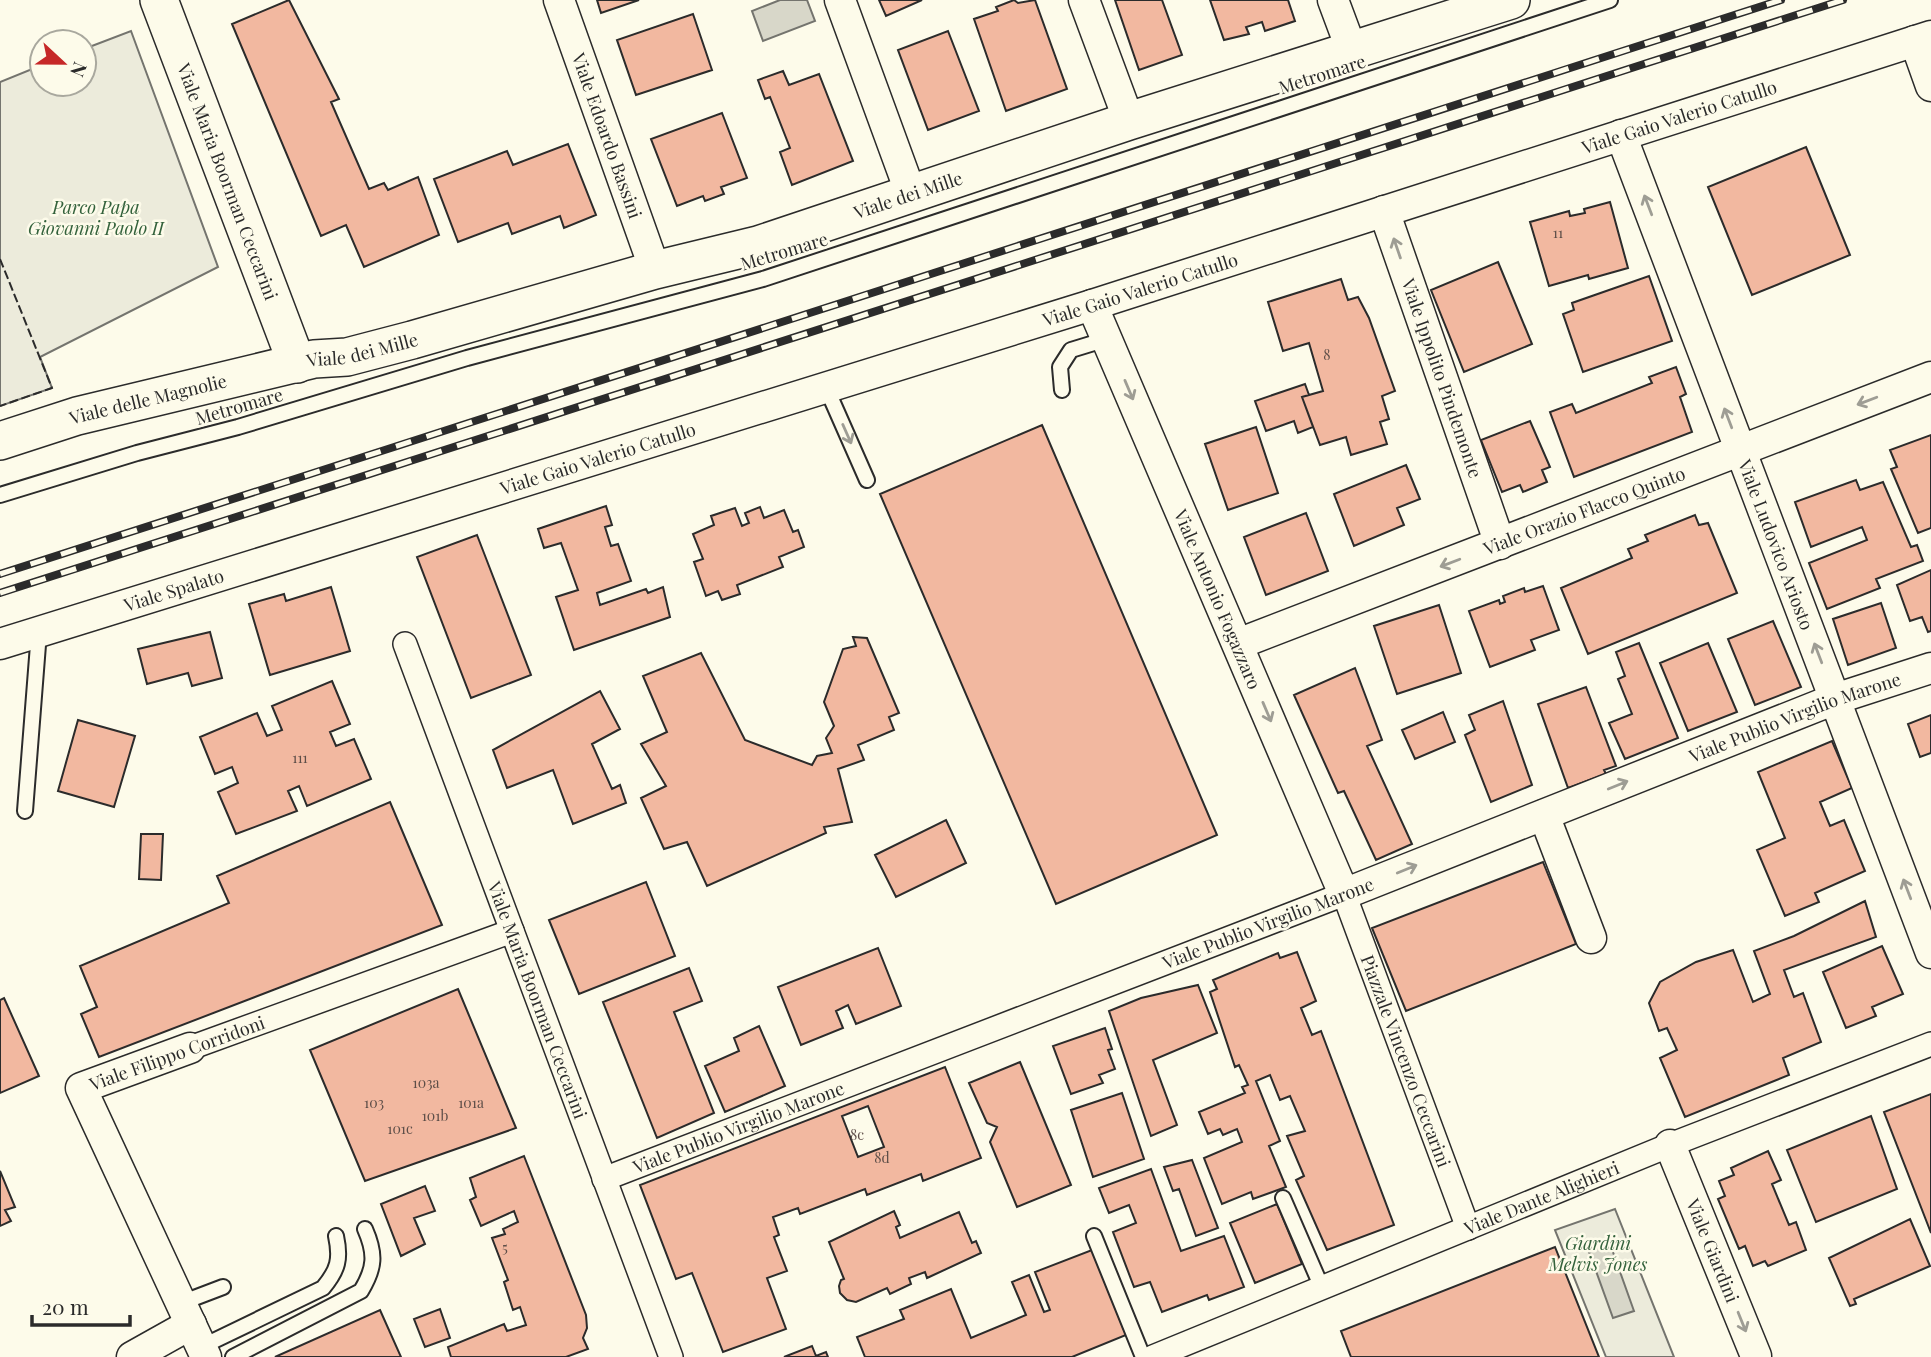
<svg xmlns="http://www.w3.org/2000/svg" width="1931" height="1357" font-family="'Playfair Display',serif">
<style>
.green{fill:#ecebdb;stroke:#74746e;stroke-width:2}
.water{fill:#d8d7c9;stroke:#74746e;stroke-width:2}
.building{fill:#f2b8a0;stroke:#2b2b2b;stroke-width:2;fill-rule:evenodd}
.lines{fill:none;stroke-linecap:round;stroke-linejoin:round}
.service-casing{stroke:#2b2b2b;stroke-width:18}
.pedestrian-casing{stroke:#2b2b2b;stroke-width:26}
.minor-casing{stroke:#2b2b2b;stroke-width:33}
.tertiary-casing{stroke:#2b2b2b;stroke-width:40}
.service{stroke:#fdfbea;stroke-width:14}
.pedestrian{stroke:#fdfbea;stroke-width:23}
.minor{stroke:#fdfbea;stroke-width:30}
.tertiary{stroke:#fdfbea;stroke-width:37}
.rail-casing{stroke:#2b2b2b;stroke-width:8}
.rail{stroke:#fdfbea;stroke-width:5;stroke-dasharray:16;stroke-linecap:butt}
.fence{stroke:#2b2b2b;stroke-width:2;stroke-dasharray:9 3.5;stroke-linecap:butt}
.oneway{stroke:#9e9d94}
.labels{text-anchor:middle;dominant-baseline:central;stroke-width:5;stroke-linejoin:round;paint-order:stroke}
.number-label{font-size:14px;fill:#5d4e48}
.street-label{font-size:18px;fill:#2b2b2b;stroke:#fdfbea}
.park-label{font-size:18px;font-style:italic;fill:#34623c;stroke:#fdfbea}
</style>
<rect width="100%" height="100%" fill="#fdfbea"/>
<!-- green -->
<path class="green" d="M131,31L218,267L40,357L52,388L0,406V82L42,65V84H84V49Z
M1615,1209L1674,1357H1606L1555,1230Z"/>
<!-- water -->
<path class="water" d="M780,0H807L815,21L763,41L752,11Z
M1609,1241L1634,1311L1613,1318L1588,1249Z"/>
<!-- building -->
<path class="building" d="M289,0L339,99L331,102L369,189L384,183L388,190L418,177L439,235L364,267L346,225L321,236L232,24Z
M597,0H639L601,13Z
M879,0H922L886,16Z
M1014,0L1018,3L1035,0L1067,89L1006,111L974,19L998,11L996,7Z
M1115,0H1162L1182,55L1139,70Z
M1210,0H1288L1295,21L1265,31L1262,22L1246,27L1249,34L1224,40Z
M693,14L712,70L636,95L617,40Z
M948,31L979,111L928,130L898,50Z
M783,71L789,85L819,74L853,161L792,185L780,152L790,148L770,97L765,99L758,80Z
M722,113L747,178L721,187L724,194L705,201L703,196L677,206L651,139Z
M568,144L596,215L564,228L560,216L512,234L508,223L458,242L434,179L507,151L513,165Z
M1806,147L1850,255L1752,295L1708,187Z
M1610,202L1628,268L1589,279L1588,275L1549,286L1530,222L1569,211L1570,216L1585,213L1584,209Z
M1498,262L1532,344L1464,372L1431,290Z
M1649,276L1672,341L1583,372L1563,314L1574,310L1572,303Z
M1341,279L1348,300L1358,297L1369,318L1395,391L1382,396L1389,419L1380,422L1387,444L1351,455L1346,437L1320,445L1302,397L1323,391L1309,343L1283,351L1268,302Z
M1676,367L1686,394L1680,397L1692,432L1574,477L1550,412L1572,404L1576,413L1652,383L1649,377Z
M1305,384L1309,395L1302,397L1313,427L1298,433L1294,421L1266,431L1255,401Z
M1530,421L1550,467L1542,470L1547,482L1523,492L1520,485L1502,492L1481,440Z
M1042,425L1217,835L1056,904L880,494Z
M1256,427L1278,493L1228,510L1205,444Z
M1931,435V528L1918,533L1891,469L1897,467L1890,450Z
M1406,465L1420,499L1397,508L1404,525L1354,546L1334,494Z
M1856,480L1860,490L1883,482L1911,547L1917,545L1923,561L1876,579L1880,588L1827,609L1809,563L1867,540L1862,527L1811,547L1795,502Z
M606,506L612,525L605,527L611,546L618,544L631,581L597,593L600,605L646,589L648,593L663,587L670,617L574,650L556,597L578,590L561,543L544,548L538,529Z
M760,507L764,518L784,510L793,532L798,530L804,547L779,557L783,567L737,585L740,594L722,600L718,591L706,596L694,562L703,559L693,534L714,525L711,516L735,508L742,526L749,523L745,513Z
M1306,513L1328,571L1266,595L1244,537Z
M1695,515L1699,525L1708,523L1737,593L1588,654L1561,588L1632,558L1628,549L1648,541L1645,535Z
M477,535L531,675L471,698L417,557Z
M1931,570V631L1928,632L1922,617L1910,621L1897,585Z
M1543,586L1559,630L1531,640L1535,650L1490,667L1469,611L1499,600L1500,604L1505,602L1503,596L1524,588L1525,592Z
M331,587L350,651L270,675L249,604L284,594L286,601Z
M1881,603L1896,648L1848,665L1833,619Z
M1439,605L1461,673L1397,694L1374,626Z
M1773,621L1801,687L1755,705L1728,639Z
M210,632L222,678L192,686L188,673L147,684L138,649Z
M853,637L867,638L899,713L889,717L894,730L858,745L864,760L838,769L852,822L824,827L826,833L707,886L687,842L664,849L641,798L666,786L641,744L667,732L643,676L701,653L745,740L812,765L817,756L832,753L826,738L834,726L824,702L843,649L856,646Z
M1639,643L1678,738L1625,759L1609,723L1632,714L1618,679L1625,676L1616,652Z
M1708,643L1737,712L1688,731L1660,663Z
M1355,668L1382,740L1367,746L1412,844L1376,860L1344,791L1338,793L1294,695Z
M332,681L350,724L330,732L336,746L354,739L371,779L307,806L299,786L288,791L297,811L236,834L218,792L238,783L232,767L215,774L200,737L257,713L267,736L282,730L272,706Z
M1586,687L1616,766L1604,770L1606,774L1568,788L1538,704Z
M600,691L620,729L592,744L612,789L620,785L626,803L573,824L553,770L507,788L493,750Z
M1503,701L1532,785L1491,802L1465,735L1475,730L1469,715Z
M1443,712L1455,742L1415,759L1402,730Z
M1931,715V753L1920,757L1908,724Z
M78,720L135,736L114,807L58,791Z
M1832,741L1852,788L1820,802L1830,826L1844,820L1865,871L1815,893L1819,902L1785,916L1757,850L1785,838L1758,772Z
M390,802L442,925L99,1057L81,1014L97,1007L80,966L229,903L217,876Z
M946,820L966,863L896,897L875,855Z
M141,834H163L161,880L139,879Z
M1543,862L1576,944L1406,1011L1372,928Z
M646,882L675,956L579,994L549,920Z
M1865,901L1876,937L1784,970L1794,997L1803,993L1821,1042L1783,1058L1789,1075L1685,1117L1660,1058L1677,1050L1667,1028L1659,1031L1649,1003L1660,982L1696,962L1733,950L1753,1002L1770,994L1754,951L1794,936Z
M1882,946L1903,994L1872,1007L1876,1016L1846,1028L1823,972Z
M878,948L901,1006L856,1024L848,1005L836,1011L843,1028L801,1045L778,987Z
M1297,952L1316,1001L1301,1008L1312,1035L1321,1031L1394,1225L1327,1250L1296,1180L1304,1176L1287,1136L1305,1131L1290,1096L1280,1100L1270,1075L1256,1081L1280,1141L1269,1146L1286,1187L1253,1199L1251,1192L1222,1204L1204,1158L1242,1142L1237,1129L1223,1135L1220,1129L1208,1134L1199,1112L1245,1093L1242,1087L1248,1085L1239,1065L1235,1067L1210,992L1217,989L1213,980L1278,953L1280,958Z
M689,968L702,1001L674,1012L714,1113L657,1138L603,1002Z
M1198,985L1217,1033L1153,1060L1177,1125L1151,1136L1109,1011L1141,998Z
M458,989L516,1128L365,1181L310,1050Z
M4,998L39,1076L0,1093V1000Z
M759,1026L785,1086L725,1112L705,1066L739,1051L734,1038Z
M1105,1028L1112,1049L1108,1050L1115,1069L1099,1075L1103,1083L1071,1094L1053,1046Z
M1020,1062L1071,1185L1017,1207L990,1142L997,1127L987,1123L969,1083Z
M945,1067L981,1158L923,1181L921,1174L867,1195L865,1189L800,1214L798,1208L773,1217L779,1235L774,1237L787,1271L767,1278L786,1329L723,1352L692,1273L676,1279L640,1185ZM868,1106L884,1147L858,1157L842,1116Z
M1122,1093L1144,1159L1093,1177L1071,1110Z
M1931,1094V1233L1884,1112Z
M1871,1116L1897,1189L1816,1222L1787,1150Z
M1768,1151L1781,1180L1772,1184L1789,1225L1796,1222L1806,1250L1768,1266L1765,1261L1753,1266L1745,1246L1739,1249L1718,1199L1725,1196L1719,1181L1734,1175L1731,1168Z
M524,1156L586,1315L587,1328L583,1338L588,1349L566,1357H451L448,1347L504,1324L507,1331L526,1325L520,1307L513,1310L504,1282L508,1280L492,1238L505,1234L503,1229L518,1222L514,1211L481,1226L470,1200L476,1197L470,1178Z
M1192,1160L1218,1228L1196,1236L1179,1189L1173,1191L1164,1167Z
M1151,1169L1181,1251L1224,1236L1244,1287L1209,1300L1207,1295L1162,1312L1150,1282L1134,1287L1113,1232L1136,1223L1129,1205L1109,1213L1099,1188Z
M0,1171L15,1207L5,1210L11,1221L0,1226Z
M425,1186L435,1211L414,1218L425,1244L401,1256L381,1204Z
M1277,1204L1302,1264L1255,1283L1230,1223Z
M894,1211L900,1225L896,1227L900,1238L959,1212L972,1243L976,1241L981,1253L927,1278L925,1272L909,1278L911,1284L890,1294L887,1288L856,1302L847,1300L840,1293L839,1286L841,1280L844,1279L829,1242Z
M1910,1219L1930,1266L1854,1299L1856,1304L1850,1306L1829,1258Z
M1555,1247L1599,1357H1351L1341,1331Z
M1092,1250L1126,1335L1072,1357H865L857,1337L904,1319L900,1310L951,1289L971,1338L1026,1315L1012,1282L1029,1275L1044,1312L1050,1310L1035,1272Z
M440,1309L450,1338L425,1347L414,1319Z
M380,1310L401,1357H275Z
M812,1346L816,1356L826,1352L828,1357H784Z"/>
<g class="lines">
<!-- service casing -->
<g class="service-casing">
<path id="service" d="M826,387L867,480
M1062,390L1060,367L1071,350L1107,339
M0,495L137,453L238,427L467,358L763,279L1610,0
M25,811L39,632
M1283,1198L1322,1288
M1094,1236L1143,1357
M181,1303L223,1287
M201,1347L323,1288C338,1270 341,1259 336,1236
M233,1357L361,1291C375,1268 376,1254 365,1229"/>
</g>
<!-- pedestrian casing -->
<g class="pedestrian-casing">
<g id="pedestrian">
<path id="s1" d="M405,644L671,1357"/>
<path d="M190,1048L512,931"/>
<path id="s2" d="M604,1179L1344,894L1468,1228"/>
<path id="s3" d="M1153,1357L1670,1145L1931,1044"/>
</g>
</g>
<!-- minor casing -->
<g class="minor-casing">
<g id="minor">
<path id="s4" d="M559,0L655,270"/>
<path d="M840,0L911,194"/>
<path d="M1084,0L1129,121"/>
<path d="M1333,0L1352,51"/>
<path d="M1915,41L1931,86"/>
<path id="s5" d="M1621,135L1931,953"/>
<path id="s6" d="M1384,211L1500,544"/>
<path id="s7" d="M1092,305L1344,894L1835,699L1931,668"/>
<path id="s8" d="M0,644L1092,305L1931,36"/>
<path id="s9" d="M1238,644L1931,377"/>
<path d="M1544,815L1591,938"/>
<path d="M190,1048L81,1088L206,1357"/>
<path id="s10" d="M1670,1145L1756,1356"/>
<path d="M132,1357L191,1324"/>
</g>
</g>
<!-- tertiary casing -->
<g class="tertiary-casing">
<g id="tertiary">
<path id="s11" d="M159,0L297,364"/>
<path id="s12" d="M0,441L77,416L314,359L347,357L412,340L655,270L758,245L1129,121L1511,0"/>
</g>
</g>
<!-- service -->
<use href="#service" class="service"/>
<!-- pedestrian -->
<use href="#pedestrian" class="pedestrian"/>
<!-- minor -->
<use href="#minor" class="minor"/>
<!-- tertiary -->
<use href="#tertiary" class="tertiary"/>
<!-- rail casing -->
<g class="rail-casing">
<path id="rail" d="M0,574L1781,0
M0,593L1843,0"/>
</g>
<!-- rail -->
<use href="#rail" class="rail"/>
<!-- fence -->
<path class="fence" d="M0,259L52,388L0,406"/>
</g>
<!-- one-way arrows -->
<defs><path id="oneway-shaft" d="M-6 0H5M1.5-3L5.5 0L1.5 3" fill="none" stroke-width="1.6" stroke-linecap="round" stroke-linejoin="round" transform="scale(1.75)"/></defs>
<g class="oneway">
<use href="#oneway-shaft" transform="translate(1648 205) rotate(-111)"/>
<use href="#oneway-shaft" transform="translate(1397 248) rotate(-109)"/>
<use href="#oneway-shaft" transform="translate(1129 390) rotate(67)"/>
<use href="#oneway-shaft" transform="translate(1867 401) rotate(159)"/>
<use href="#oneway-shaft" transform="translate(1728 418) rotate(-111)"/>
<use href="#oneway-shaft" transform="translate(847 434) rotate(66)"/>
<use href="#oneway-shaft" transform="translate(1450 563) rotate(159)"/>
<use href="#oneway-shaft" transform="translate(1818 653) rotate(-111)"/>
<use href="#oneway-shaft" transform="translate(1267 712) rotate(67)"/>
<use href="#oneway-shaft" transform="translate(1618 785) rotate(-22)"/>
<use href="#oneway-shaft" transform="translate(1407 869) rotate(-22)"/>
<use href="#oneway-shaft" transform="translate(1907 889) rotate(-111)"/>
<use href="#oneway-shaft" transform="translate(1742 1322) rotate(68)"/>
</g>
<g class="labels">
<!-- number labels -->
<g class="number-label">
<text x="1558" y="232">11</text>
<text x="1327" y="354">8</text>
<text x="300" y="757">111</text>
<text x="426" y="1082">103a</text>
<text x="374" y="1102">103</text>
<text x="471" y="1102">101a</text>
<text x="435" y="1115">101b</text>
<text x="400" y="1128">101c</text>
<text x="857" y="1134">8c</text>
<text x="882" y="1157">8d</text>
<text x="505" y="1247">5</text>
</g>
<!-- street labels -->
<g class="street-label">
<text transform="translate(1322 74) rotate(-18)">Metromare</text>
<text stroke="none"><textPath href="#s8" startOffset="1760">Viale Gaio Valerio Catullo</textPath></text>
<text stroke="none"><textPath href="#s4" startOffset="144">Viale Edoardo Bassini</textPath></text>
<text stroke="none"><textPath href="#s11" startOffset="194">Viale Maria Boorman Ceccarini</textPath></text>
<text stroke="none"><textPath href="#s12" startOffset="942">Viale dei Mille</textPath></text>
<text transform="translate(784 251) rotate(-17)">Metromare</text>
<text stroke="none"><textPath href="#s8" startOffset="1194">Viale Gaio Valerio Catullo</textPath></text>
<text stroke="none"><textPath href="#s12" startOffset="374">Viale dei Mille</textPath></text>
<text stroke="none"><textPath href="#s6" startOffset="177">Viale Ippolito Pindemonte</textPath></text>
<text stroke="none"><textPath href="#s12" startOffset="154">Viale delle Magnolie</textPath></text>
<text transform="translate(239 406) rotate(-16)">Metromare</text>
<text stroke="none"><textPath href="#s8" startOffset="626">Viale Gaio Valerio Catullo</textPath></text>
<text stroke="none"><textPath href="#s9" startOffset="371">Viale Orazio Flacco Quinto</textPath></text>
<text stroke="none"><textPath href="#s5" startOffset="438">Viale Ludovico Ariosto</textPath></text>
<text stroke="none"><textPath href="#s8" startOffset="182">Viale Spalato</textPath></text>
<text stroke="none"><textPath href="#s7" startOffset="320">Viale Antonio Fogazzaro</textPath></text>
<text stroke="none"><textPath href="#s7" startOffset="1125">Viale Publio Virgilio Marone</textPath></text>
<text transform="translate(1268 923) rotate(-21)">Viale Publio Virgilio Marone</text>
<text stroke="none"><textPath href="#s1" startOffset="380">Viale Maria Boorman Ceccarini</textPath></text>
<text transform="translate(177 1053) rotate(-20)">Viale Filippo Corridoni</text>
<text stroke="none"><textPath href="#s2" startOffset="971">Piazzale Vincenzo Ceccarini</textPath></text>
<text stroke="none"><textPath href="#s2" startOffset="144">Viale Publio Virgilio Marone</textPath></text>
<text stroke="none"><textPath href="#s3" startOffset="420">Viale Dante Alighieri</textPath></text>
<text stroke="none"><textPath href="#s10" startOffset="114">Viale Giardini</textPath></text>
</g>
<!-- park labels -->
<g class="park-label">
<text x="96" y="207">Parco Papa<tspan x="96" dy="21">Giovanni Paolo II</tspan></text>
<text x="1598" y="1243">Giardini<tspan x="1598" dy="21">Melvis Jones</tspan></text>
</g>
</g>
<!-- north arrow -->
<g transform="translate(63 63) rotate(112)"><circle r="33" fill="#fdfbea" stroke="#a9a89e" stroke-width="2"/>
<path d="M0-5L12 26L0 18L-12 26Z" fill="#c62828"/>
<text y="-10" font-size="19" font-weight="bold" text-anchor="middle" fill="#2b2b2b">N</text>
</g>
<!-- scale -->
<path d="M32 1315v10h98v-10" fill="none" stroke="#2b2b2b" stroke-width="3.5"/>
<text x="42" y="1315" font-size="21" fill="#2b2b2b" stroke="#fdfbea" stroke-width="5" paint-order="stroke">20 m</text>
</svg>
